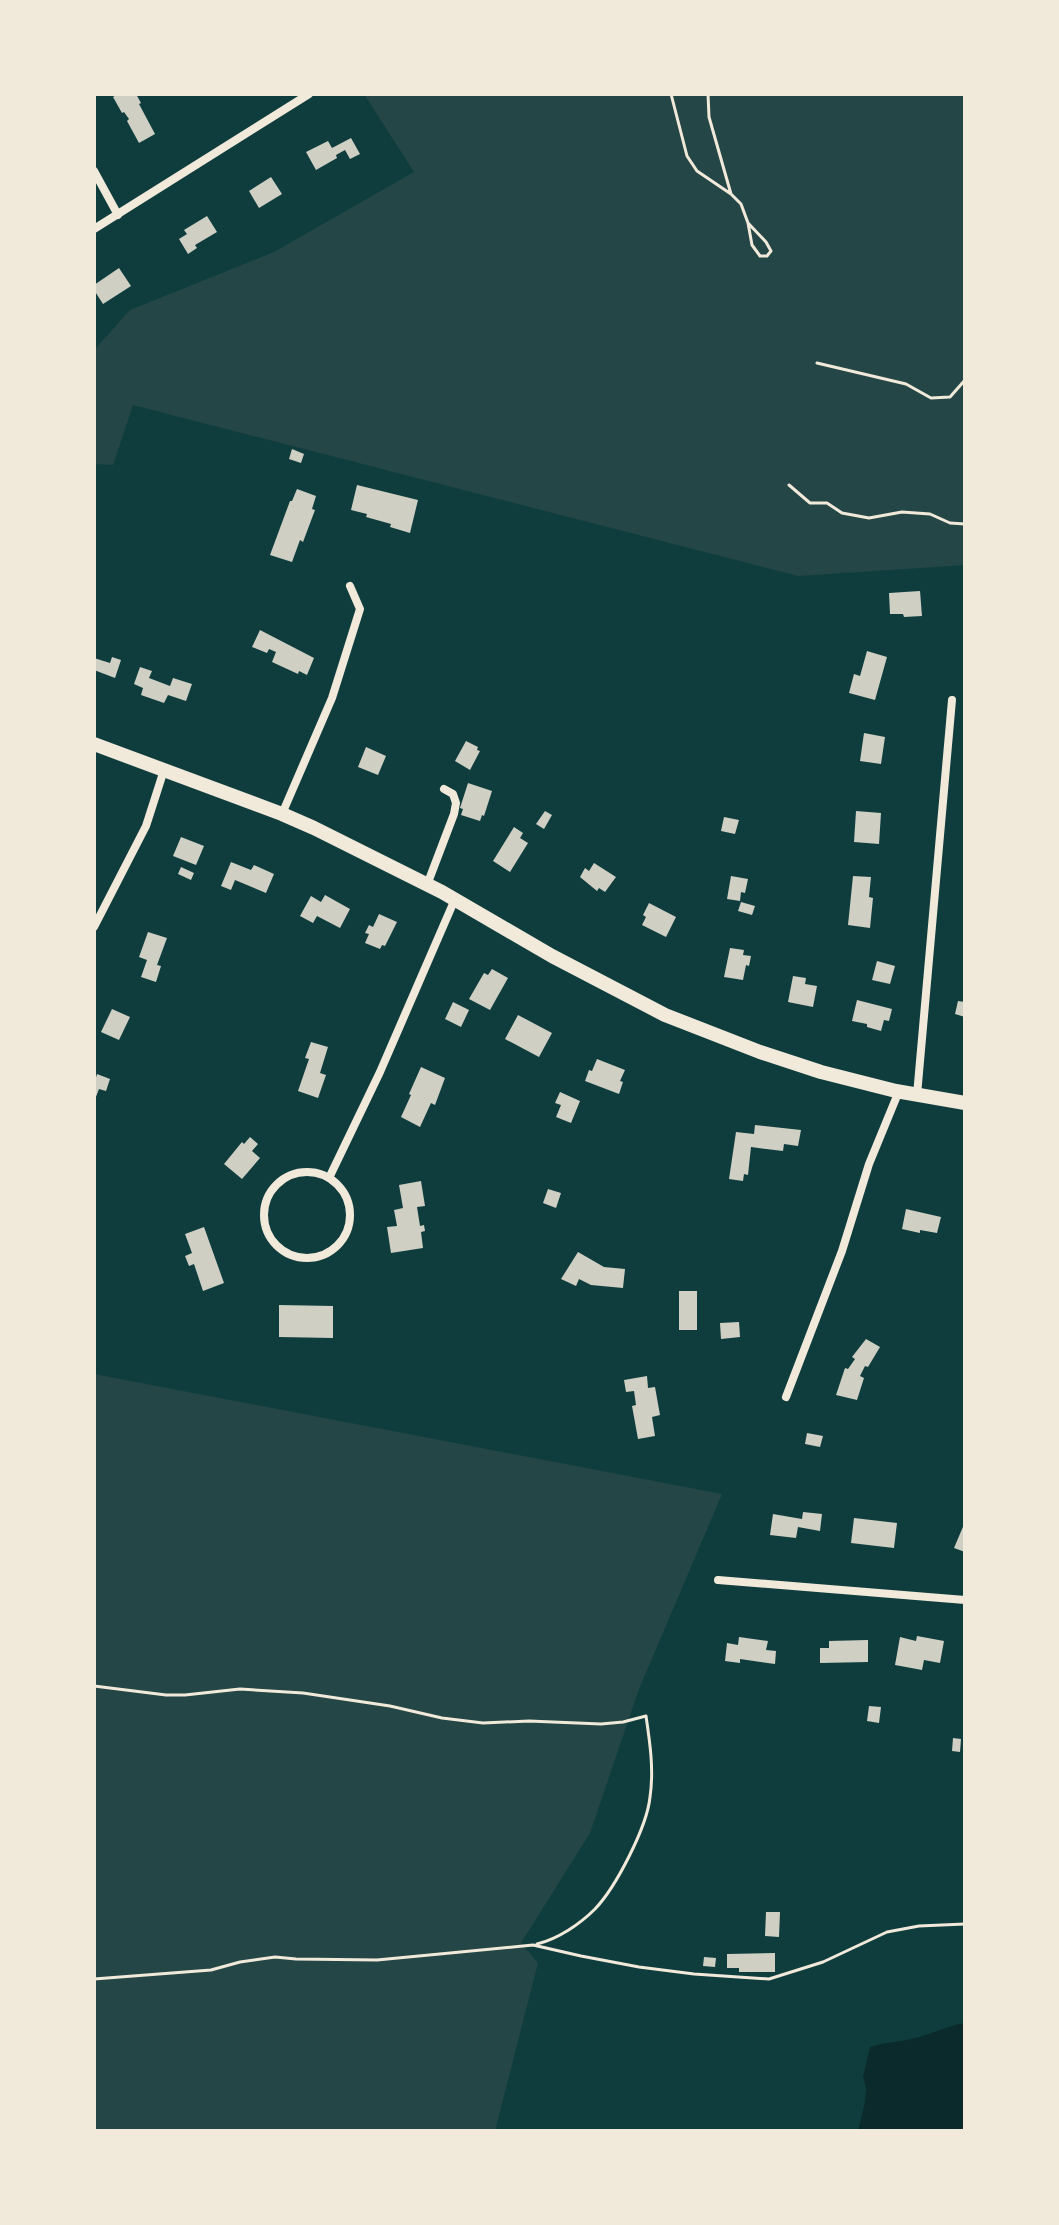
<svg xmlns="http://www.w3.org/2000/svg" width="1059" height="2225" font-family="'Archivo Narrow',sans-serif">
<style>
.green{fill:#244646}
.water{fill:#0a2a2b}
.building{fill:#cfcfc3}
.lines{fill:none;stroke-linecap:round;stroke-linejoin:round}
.path{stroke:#f1e9da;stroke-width:3}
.minor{stroke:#f1e9da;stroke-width:8}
.primary{stroke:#f1e9da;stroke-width:14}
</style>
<rect width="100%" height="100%" fill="#0f3d3e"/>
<!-- green -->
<path class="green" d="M364,94H965V565L798,576L133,405L113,465L94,464V350L130,310L274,252L414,172Z
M94,1374L722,1494L639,1689L590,1833L521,1943L538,1963L495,2131H94Z"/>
<!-- water -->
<path class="water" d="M965,2023V2131H858L865,2102L866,2087L863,2077L870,2047C885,2042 900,2042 915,2038C932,2034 947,2026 965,2023Z"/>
<!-- building -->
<path class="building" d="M118,94H136L141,103L139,104L155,134L139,143L127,121L129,119L124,112L122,113L113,97Z
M351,138L360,154L350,159L345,150L336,155L337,158L316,170L306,152L328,141L332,148Z
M271,177L282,194L259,208L249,191Z
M207,216L217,232L195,245L197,248L188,254L179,239L187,234L184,230Z
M119,268L131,286L103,304L94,290V285Z
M292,449L304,454L301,463L289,459Z
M357,485L418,500L410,533L390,527L391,524L366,517L367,514L351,510Z
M297,489L316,496L312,509L315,510L303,542L300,540L292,562L270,555L290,501H292Z
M920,591L922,616L904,617L903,614H890L889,593Z
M260,630L314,658L307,675L299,671L298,674L272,662L276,652L269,649L267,653L252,647Z
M867,651L887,657L875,700L849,693L854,674L860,676Z
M112,657L121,660L115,678L94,670V658L110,663Z
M140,667L152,671L149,678L170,686L173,678L192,684L186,701L168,695L164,703L141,695L143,688L134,684Z
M864,733L885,737L881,764L860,761Z
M466,741L478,747L477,750L480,751L470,770L455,761Z
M366,747L386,756L378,775L358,767Z
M468,783L492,791L484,816L482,815L480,821L461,815L463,809L460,808Z
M545,811L552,815L544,829L536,824Z
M856,811L881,813L879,844L854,842Z
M724,817L739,820L735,834L721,831Z
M514,827L523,833L520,838L528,843L510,872L493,861Z
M181,837L204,846L196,865L173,856Z
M231,862L251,870L254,865L274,874L266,893L235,880L231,890L221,886Z
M594,863L616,877L605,892L599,888L597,891L580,877L585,868L589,871Z
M181,867L194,873L191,880L178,874Z
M731,876L748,879L745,893L741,892L740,901L727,899Z
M853,876L871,877L869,897L873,898L870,928L848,925Z
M325,895L350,909L340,928L317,916L313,923L300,916L311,896L321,902Z
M741,902L755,906L752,915L738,911Z
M649,903L676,917L666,937L642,925L646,917L643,915Z
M379,914L397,922L385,946L382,945L380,949L365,943L369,934L365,933L369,925L373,927Z
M148,932L167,938L157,965L161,966L156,982L141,977L147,960L139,957Z
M730,948L744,950L743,955L751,956L749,966L746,965L743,980L724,977Z
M877,961L895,966L890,984L872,980Z
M492,969L508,978L490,1010L469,999L484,973L488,975Z
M793,976L806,978L805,984L817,986L813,1007L788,1002Z
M857,1000L892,1009L889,1021L884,1020L881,1031L867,1027V1024L852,1021Z
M958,1001L965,1002V1017L955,1014Z
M453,1002L469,1010L461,1027L445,1019Z
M112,1009L130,1017L119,1040L101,1032Z
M518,1015L552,1033L539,1057L505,1039Z
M311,1042L328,1047L320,1073L326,1075L318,1098L298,1091L309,1059L305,1058Z
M597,1059L625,1070L620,1081L623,1082L619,1094L585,1081L589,1070L592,1071Z
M421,1067L445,1078L435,1105L431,1103L420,1127L401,1117L411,1095L409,1094Z
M97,1074L110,1079L106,1091L99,1089L94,1102V1084Z
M560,1092L580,1101L571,1123L556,1117L561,1105L555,1103Z
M755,1125L801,1130L798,1146L784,1144L783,1151L751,1147L748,1175L744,1174L743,1181L729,1179L736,1132L754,1134Z
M250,1137L258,1144L252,1151L260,1158L242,1179L224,1164L242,1142L244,1144Z
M421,1181L425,1206L417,1207L420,1226L424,1225L425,1231L421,1232L423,1248L391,1253L387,1227L397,1226L394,1210L403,1208L399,1185Z
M548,1189L561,1193L556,1208L543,1203Z
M906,1209L941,1217L937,1233L920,1230V1233L902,1229Z
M204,1227L224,1283L203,1291L194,1264L189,1266L185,1256L192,1253L185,1234Z
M578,1252L604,1267L625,1269L623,1288L591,1285L579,1279L576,1286L561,1279Z
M679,1291H697V1330H679Z
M279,1305L333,1306V1338L279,1337Z
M739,1322L740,1337L721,1339L720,1323Z
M866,1339L880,1347L868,1367L865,1366L860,1376L864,1378L857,1400L836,1395L845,1368L848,1369L855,1359L852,1357Z
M647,1376L648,1388L655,1387L660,1415L652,1417L655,1436L638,1439L632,1406L636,1405L634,1391L626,1392L624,1380Z
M807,1433L823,1436L820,1447L805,1444Z
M803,1512L822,1514L820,1531L798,1527L796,1538L770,1535L773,1514L802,1519Z
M854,1518L897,1523L894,1548L851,1543Z
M965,1522V1552L954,1548Z
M917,1636L944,1641L940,1663L924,1660L922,1670L895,1665L900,1637L916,1641Z
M739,1637L768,1641L766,1650L776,1651L775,1664L740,1659V1663L725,1661L727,1643L738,1645Z
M868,1640V1662L820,1663V1648H829V1641Z
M869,1706L881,1707L879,1723L867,1721Z
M953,1738L961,1739L960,1752L952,1751Z
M766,1912H780L779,1937L765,1936Z
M775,1953V1972H739V1968H727V1954Z
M704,1957L716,1958L715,1967L703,1966Z"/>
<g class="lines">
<!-- path -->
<path class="path" d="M671,94L687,156L697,171L731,194L741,204L748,223L766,242L771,251L767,256H760L752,245L748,223
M708,94L709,117L731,194
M817,363L906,384L931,398L950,397L965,380
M789,485L810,503H827L842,513L869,518L902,512L930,514L950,523L965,524
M94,1686L166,1695H185L240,1689L303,1693L390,1706L442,1718L483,1723L529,1721L601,1724L623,1722L646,1716C650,1743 654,1770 650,1797C647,1827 616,1887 595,1909C580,1924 558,1939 537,1944
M94,1979L211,1970L240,1962L275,1957L296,1959L377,1960L533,1945L581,1956L639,1967L694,1974L769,1979L823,1962L887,1932L919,1926L965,1924"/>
<!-- minor -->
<path class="minor" d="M94,171L118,215
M94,229L309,94
M282,814L332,698L360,609L350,586
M427,885L454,814L456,803L453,794L444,789
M94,927L146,826L164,770
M917,1095L952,700
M264 1215a43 43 0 1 1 86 0a43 43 0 1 1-86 0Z
M329,1178L380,1072L455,899
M786,1397L842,1251L869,1164L899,1091
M718,1580L965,1600"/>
<!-- primary -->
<path class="primary" d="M94,744L282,814L314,828L442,892L552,956L665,1015L760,1052L821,1072L896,1091L965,1103"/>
</g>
<!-- border -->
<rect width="1059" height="2225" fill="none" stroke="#f1e9da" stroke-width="192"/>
</svg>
